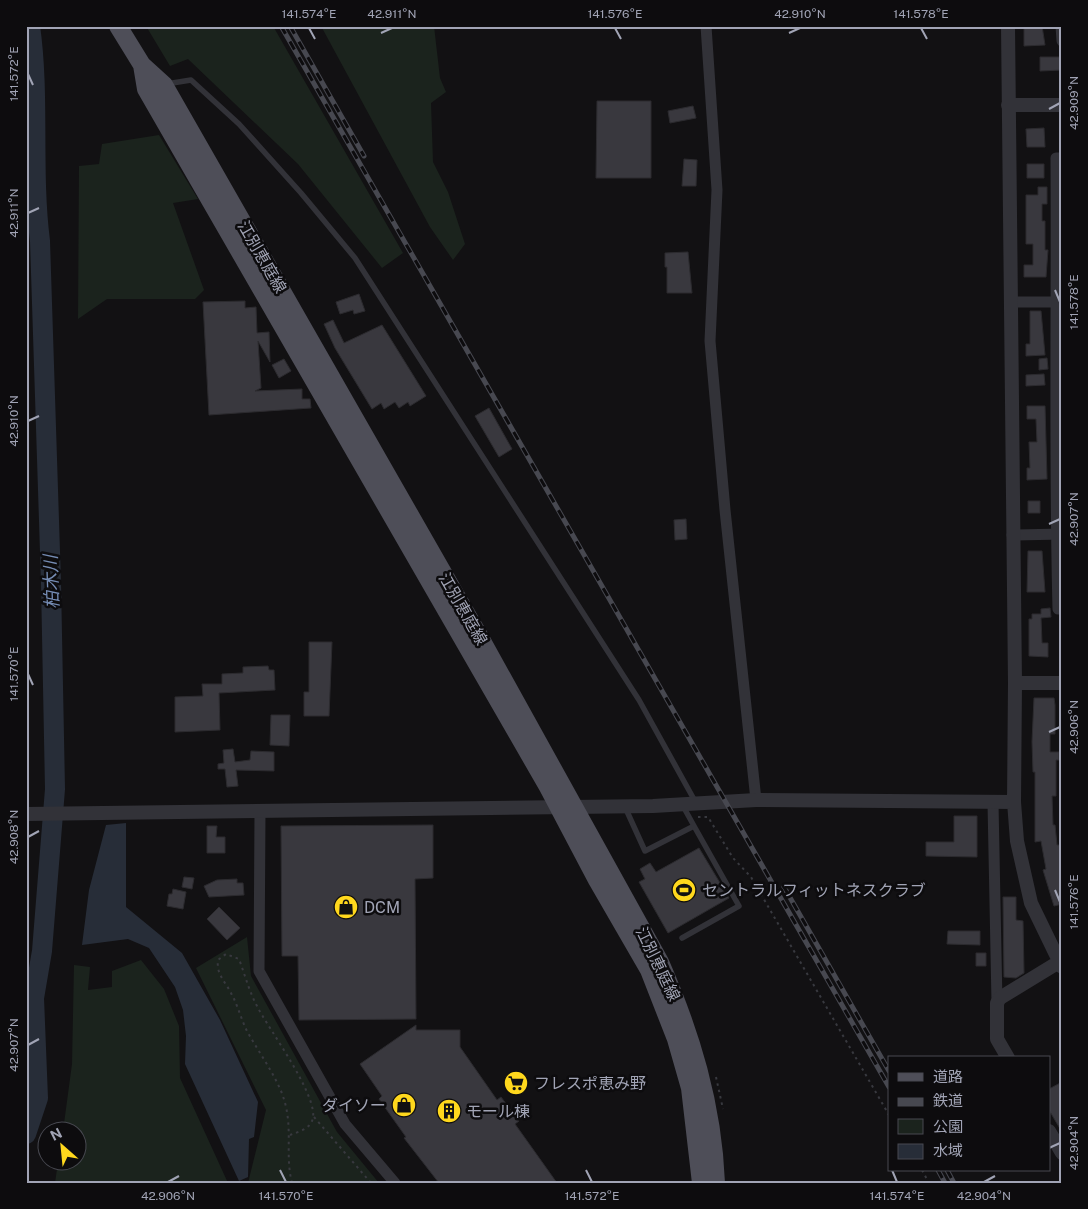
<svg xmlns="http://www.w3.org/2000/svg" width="1088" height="1209" font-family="'Public Sans','Noto Sans JP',sans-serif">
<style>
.green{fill:#1b231d}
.water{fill:#272d38}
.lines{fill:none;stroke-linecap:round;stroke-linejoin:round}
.river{stroke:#272d38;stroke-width:20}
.building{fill:#39383e;stroke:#2c2b2f}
.path{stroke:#38393f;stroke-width:2;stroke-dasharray:2.5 4;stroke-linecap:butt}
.service{stroke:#323238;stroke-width:5.5}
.minor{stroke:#323238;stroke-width:11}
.tertiary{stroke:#323238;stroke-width:14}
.primary{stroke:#4e4e58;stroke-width:18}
.rail-casing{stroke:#474850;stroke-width:5}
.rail{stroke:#0d0c0e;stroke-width:3;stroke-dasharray:9;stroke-linecap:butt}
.ticks{fill:none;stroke:#a1a4b5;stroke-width:2}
.labels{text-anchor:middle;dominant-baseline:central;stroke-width:5;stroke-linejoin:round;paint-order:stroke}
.street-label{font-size:16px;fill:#a1a4b5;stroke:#0d0c0e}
.poi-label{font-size:16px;fill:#a1a4b5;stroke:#0d0c0e;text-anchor:start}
.water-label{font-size:18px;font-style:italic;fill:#758cb4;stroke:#0d0c0e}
.neatline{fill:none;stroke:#a1a4b5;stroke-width:2}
.ticks-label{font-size:12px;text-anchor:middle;fill:#a1a4b5}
</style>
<rect width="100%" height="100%" fill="#121113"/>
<!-- green -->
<path class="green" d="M146,26H273L403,253L382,268L298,164L188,59L170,66Z
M321,26H434L440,78L446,92L431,103L433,162L448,192L465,244L453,260L430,227Z
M159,135L198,199L173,203L204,290L195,299H107L78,319L79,166L99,164L102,144Z
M247,937L251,976L337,1132L379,1183H248L266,1110L196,968Z
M141,960L164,989L179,1026L180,1078L228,1183H55L58,1162H78V1132L63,1131L72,1064L74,965L90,967L88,990L112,987V971Z"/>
<!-- water -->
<path class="water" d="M126,823V907L182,953L220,1020L258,1102L254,1137L249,1139L248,1177L239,1181L185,1064L186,1036L183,1010L175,987L149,948L128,939L82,945L89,890L106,825Z"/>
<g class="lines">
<!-- river -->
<path class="river" d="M26,1134L38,1098L34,998L42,951L55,789L51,583L40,241C31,170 40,96 30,26"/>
</g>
<!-- building -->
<path class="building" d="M1024,26H1042L1045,45L1024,46Z
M1040,57H1062V70L1040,71Z
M597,101H651V178H596Z
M693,106L696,118L670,123L668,111Z
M1044,128L1045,147H1027L1026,129Z
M684,159L697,160L696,186H682Z
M1027,164H1044V178H1027Z
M1038,187H1047V204H1042V221H1045V250H1048L1046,277H1024V265H1033V244H1026V195H1038Z
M688,252L692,293H667V267H665V253Z
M359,294L365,311L354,314L353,310L340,314L336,302Z
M245,301V308L256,307L257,333L269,332L270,362L258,341L261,388L255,391L302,389V399H310L311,408L209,415L203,302Z
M1030,311H1041L1045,355L1026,356V344H1030Z
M333,320L344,343L382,325L426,396L410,406L408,402L399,408L395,402L384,409L381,403L372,409L335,348L324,324Z
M1047,358L1048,369L1039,370V359Z
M284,359L291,371L279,378L272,365Z
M1044,374L1045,385L1026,386V375Z
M1027,406H1045L1047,479L1027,480V468H1030L1029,442H1037L1036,419H1027Z
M489,408L512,449L499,457L475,416Z
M1028,501H1040V513H1028Z
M686,519L687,539L675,540L674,520Z
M1028,551H1042L1045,592H1027Z
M1050,608L1051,617L1041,618L1042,643H1048V657L1029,656V619H1032V614H1041V609Z
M309,642H332L329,716H304V692H309Z
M268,666L269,670H274L275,690L219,693L220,730L175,732V697L203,696L202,684H222V674L243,673V667Z
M1034,698H1054L1055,705V734H1050V752H1059V760H1056V796H1052L1053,825H1055L1057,845H1062V904L1054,906L1043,870L1046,869L1041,841L1035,842V772H1033L1032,742Z
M271,715H290L289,746L270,745Z
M233,749L235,762L250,760L251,751L274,752V771L236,770L238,786L227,787L225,769H218V764L224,763L223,750Z
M954,816H977V857L926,856V842H954Z
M433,825V878L415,879L416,1019L299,1020L298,956H282L281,826Z
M207,826H217L216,837H225V853H207Z
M699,848L729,898L668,933L639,882L645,879L640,869L650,863L656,872Z
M184,877L194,878L192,889L182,887Z
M237,879V883H243L244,895L209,897L204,886L217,880Z
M173,889L186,892L183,909L167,906L169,894H172Z
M1003,897H1016V920L1023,921L1024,973L1016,978L1004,977Z
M219,907L240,928L227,940L207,919Z
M948,931H980V945L947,944Z
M976,953H986V966H976Z
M416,1025V1030H460V1047L497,1100L501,1097L519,1121L515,1124L557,1183H439L404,1138L406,1137L379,1099L382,1096L360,1064Z
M1062,1082V1132L1049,1110V1089Z"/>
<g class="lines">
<!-- path -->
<path class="path" d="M698,817H708L733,858L751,877L889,1115
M716,1077L723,1109
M314,1117L371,1183
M290,1135C298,1132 309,1129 312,1121C322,1100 267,1027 257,1006C249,991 245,975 239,959L226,954L218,960C216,975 226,982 232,995C238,1006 241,1019 247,1031C258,1051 272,1070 281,1091C295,1125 284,1152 292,1183
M922,1170L929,1183"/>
<!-- service -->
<path class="service" d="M166,84L191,80L239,124L301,193L355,258L639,700L696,803
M625,807L645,851L694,826L683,806
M682,938L739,906L694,826"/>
<!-- minor -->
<path class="minor" d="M706,26L717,190L710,341L725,510L756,800
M1061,26L1062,41
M1062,158H1056C1057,309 1054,459 1058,609H1062
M1010,302H1062
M1012,535L1062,534
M993,803L997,1003
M260,812L259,971L345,1124L395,1183"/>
<!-- tertiary -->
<path class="tertiary" d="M1008,26L1015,683L1014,802L1017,841L1031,903L1062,967
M1008,105H1062
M1015,683H1062
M26,814L653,806L756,800L1014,802
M1008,1058L997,1039V1003L1000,998L1059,962
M1049,1131L1062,1153"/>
<!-- primary -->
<path class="primary" d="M118,26L142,65L164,85L482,641L660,962C691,1033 713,1105 716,1183
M142,65L146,89L548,787L597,880L649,970L676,1039L690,1088L701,1183"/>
<!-- rail casing -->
<g class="rail-casing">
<path id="rail" d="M281,26L889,1087
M290,26L364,156
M784,887L889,1071
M938,1170L945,1183
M947,1170L954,1183"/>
</g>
<!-- rail -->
<use href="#rail" class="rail"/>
</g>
<!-- ticks -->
<path class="ticks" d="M309,28L315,39M615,28L621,39M921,28L927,39M381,33L392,28M789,33L800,28M28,74L33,85M1049,109L1060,103M28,213L39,208M1055,290L1060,302M28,421L39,416M1049,524L1060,519M28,674L33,685M1049,732L1060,727M28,837L39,831M1055,890L1060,902M28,1045L39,1039M1049,1148L1060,1143M280,1170L286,1182M586,1170L592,1182M892,1170L897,1182M168,1182L179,1176M984,1182L995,1176"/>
<!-- icons -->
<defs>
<g id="stadium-disc" transform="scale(1.25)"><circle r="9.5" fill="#ffd81d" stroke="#0d0c0e"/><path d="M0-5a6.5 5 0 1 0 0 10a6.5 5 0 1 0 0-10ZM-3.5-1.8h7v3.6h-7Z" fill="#111"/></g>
<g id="shop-disc" transform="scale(1.25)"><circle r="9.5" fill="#ffd81d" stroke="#0d0c0e"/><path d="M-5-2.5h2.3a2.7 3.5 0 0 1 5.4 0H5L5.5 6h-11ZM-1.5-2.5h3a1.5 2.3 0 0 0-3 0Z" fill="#111"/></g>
<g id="supermarket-disc" transform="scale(1.25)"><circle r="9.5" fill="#ffd81d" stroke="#0d0c0e"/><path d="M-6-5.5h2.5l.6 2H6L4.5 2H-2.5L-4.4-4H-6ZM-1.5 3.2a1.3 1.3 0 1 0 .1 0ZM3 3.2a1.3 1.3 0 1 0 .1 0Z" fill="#111"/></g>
<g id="building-disc" transform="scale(1.25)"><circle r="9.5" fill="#ffd81d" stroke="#0d0c0e"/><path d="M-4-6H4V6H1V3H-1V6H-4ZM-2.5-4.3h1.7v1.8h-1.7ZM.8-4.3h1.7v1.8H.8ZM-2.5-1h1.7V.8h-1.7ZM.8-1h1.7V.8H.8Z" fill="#111"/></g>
</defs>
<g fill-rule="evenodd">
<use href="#stadium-disc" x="684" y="890"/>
<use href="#shop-disc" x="346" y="907"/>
<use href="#supermarket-disc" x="516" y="1083"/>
<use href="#shop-disc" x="404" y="1105"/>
<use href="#building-disc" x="449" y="1111"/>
</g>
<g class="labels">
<!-- street labels -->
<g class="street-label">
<text transform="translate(262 257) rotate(60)">江別恵庭線</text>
<text transform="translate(463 609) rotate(60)">江別恵庭線</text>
<text transform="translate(658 964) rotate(64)">江別恵庭線</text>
</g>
<!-- poi labels -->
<g class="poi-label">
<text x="702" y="890">セントラルフィットネスクラブ</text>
<text x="364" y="907">DCM</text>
<text x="534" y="1083">フレスポ恵み野</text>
<text x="386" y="1105" text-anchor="end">ダイソー</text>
<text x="466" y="1111">モール棟</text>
</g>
<!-- water labels -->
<g class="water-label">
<text transform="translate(51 582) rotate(-92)">柏木川</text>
</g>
</g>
<!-- border -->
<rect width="1088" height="1209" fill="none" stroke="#0d0c0e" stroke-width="55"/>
<!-- legend -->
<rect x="888" y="1056" width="162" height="115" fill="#0d0c0e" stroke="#484951"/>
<rect x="898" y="1073" width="25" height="8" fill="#4e4e58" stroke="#484951"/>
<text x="933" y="1082" font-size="15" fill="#a1a4b5">道路</text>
<rect x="898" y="1098" width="25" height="8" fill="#474850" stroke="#484951"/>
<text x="933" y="1106" font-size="15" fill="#a1a4b5">鉄道</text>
<rect x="898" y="1119" width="25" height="15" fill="#1b231d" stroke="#484951"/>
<text x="933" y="1132" font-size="15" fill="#a1a4b5">公園</text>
<rect x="898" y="1144" width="25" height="15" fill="#272d38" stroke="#484951"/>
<text x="933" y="1156" font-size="15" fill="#a1a4b5">水域</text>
<!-- north arrow -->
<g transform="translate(62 1146) rotate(333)"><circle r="24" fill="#0d0c0e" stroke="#484951"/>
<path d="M0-4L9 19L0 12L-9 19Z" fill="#ffd81d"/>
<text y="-8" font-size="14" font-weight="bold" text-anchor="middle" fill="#a1a4b5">N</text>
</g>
<rect x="28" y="28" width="1032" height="1154" class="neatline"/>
<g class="ticks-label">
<text x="309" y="18">141.574°E</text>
<text x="392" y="18">42.911°N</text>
<text x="615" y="18">141.576°E</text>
<text x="800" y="18">42.910°N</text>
<text x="921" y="18">141.578°E</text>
<text transform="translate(14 74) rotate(-90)" y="4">141.572°E</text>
<text transform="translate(1074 103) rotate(-90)" y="4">42.909°N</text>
<text transform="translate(14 213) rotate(-90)" y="4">42.911°N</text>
<text transform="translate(1074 302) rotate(-90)" y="4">141.578°E</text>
<text transform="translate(14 421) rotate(-90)" y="4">42.910°N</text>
<text transform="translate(1074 519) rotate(-90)" y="4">42.907°N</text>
<text transform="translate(14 674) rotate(-90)" y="4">141.570°E</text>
<text transform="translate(1074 727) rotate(-90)" y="4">42.906°N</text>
<text transform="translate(14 837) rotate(-90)" y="4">42.908°N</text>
<text transform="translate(1074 902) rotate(-90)" y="4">141.576°E</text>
<text transform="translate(14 1045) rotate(-90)" y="4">42.907°N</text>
<text transform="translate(1074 1143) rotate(-90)" y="4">42.904°N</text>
<text x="168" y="1200">42.906°N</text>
<text x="286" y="1200">141.570°E</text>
<text x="592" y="1200">141.572°E</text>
<text x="897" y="1200">141.574°E</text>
<text x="984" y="1200">42.904°N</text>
</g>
</svg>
